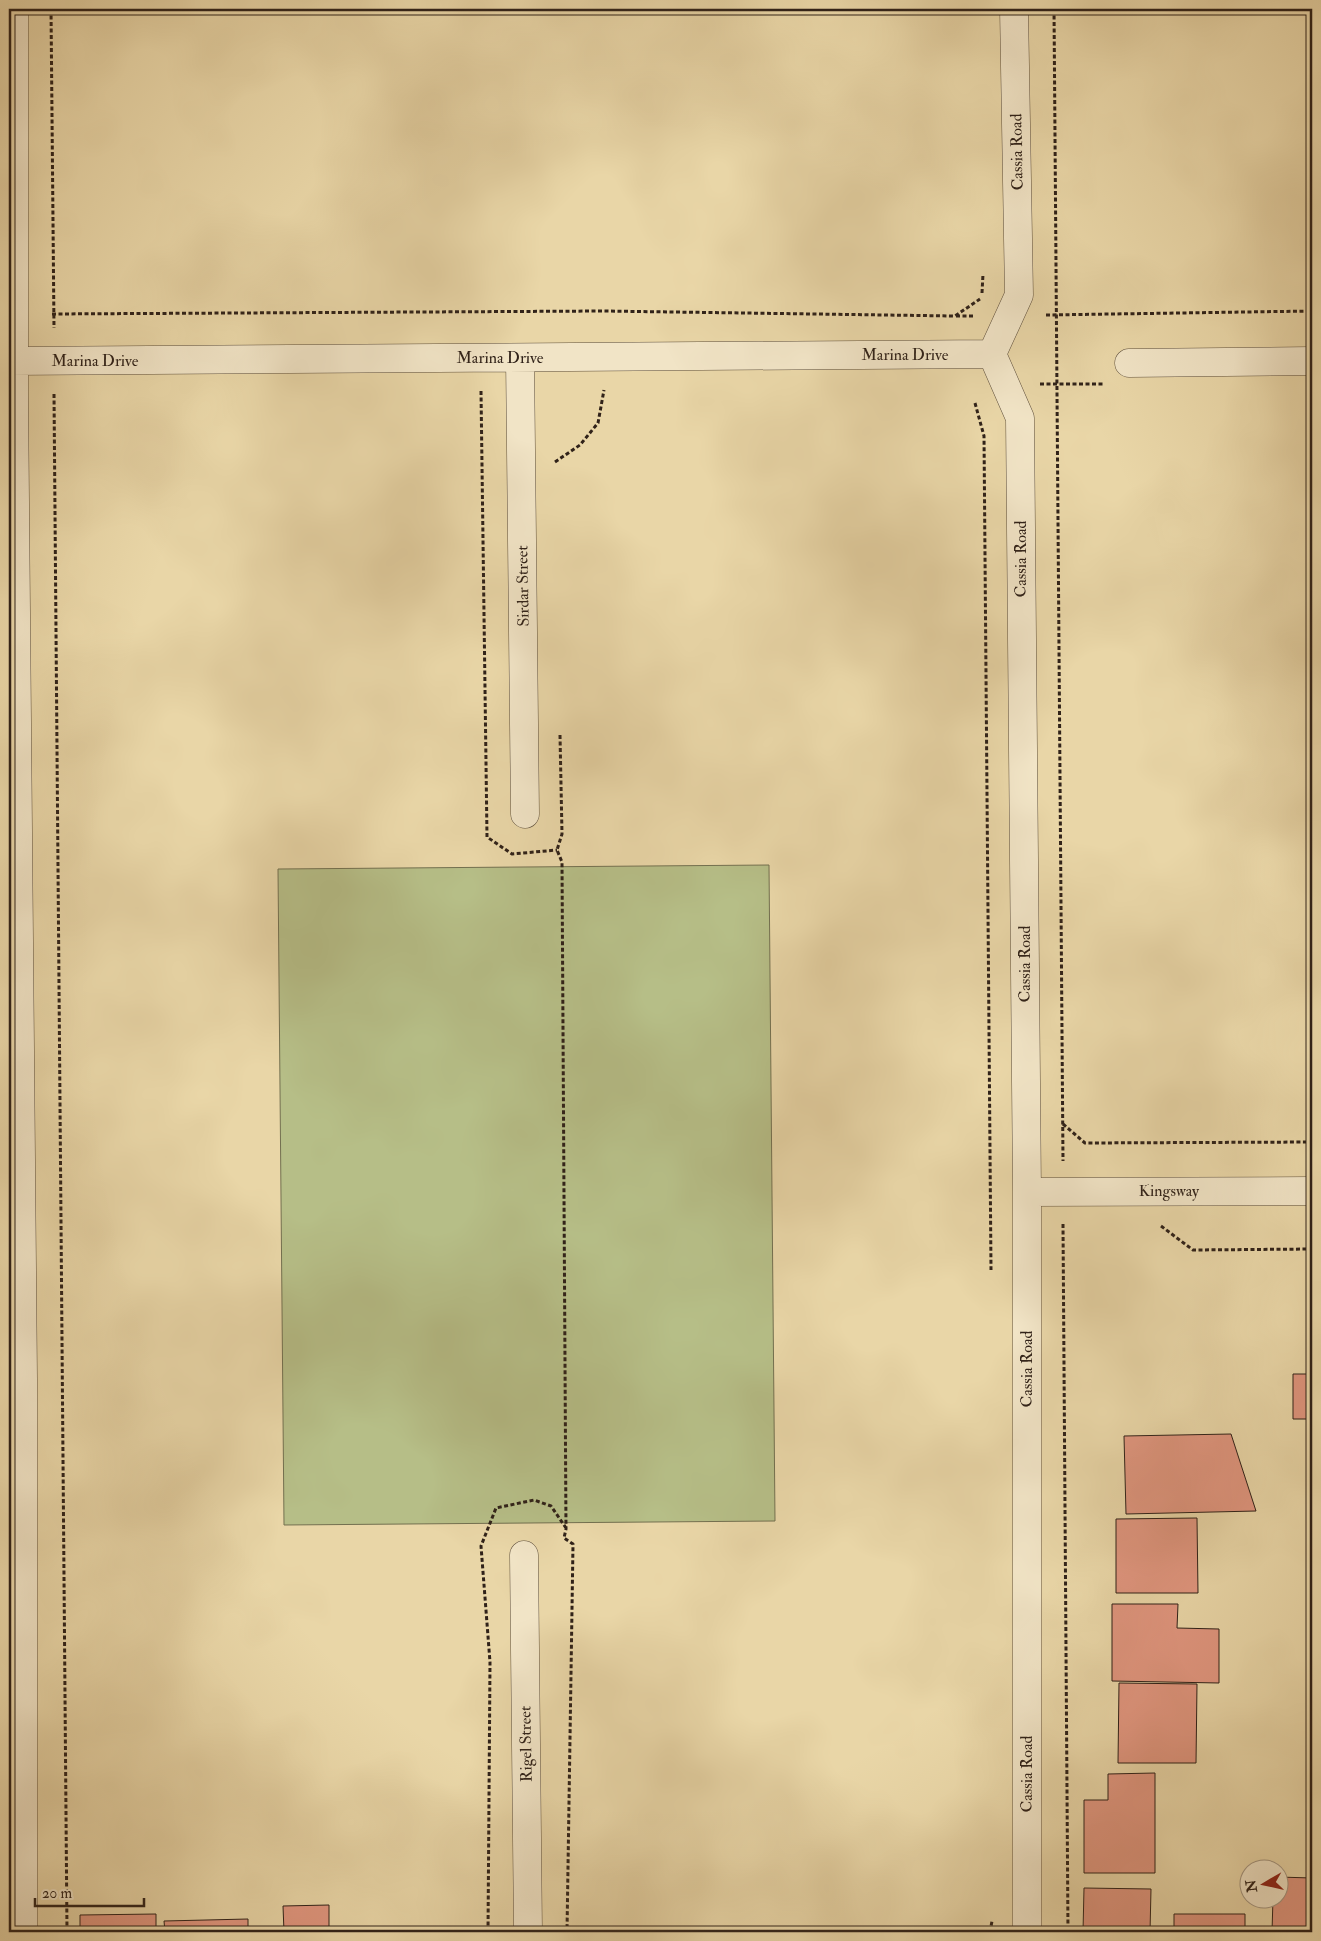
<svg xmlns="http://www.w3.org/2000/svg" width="1321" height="1941" font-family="'IM FELL Double Pica',serif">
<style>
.green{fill:#b6be87;stroke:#737050}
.building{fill:#e0967f;stroke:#302219}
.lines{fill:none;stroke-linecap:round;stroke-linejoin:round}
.minor-casing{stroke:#5e4f3c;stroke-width:29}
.path{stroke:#302219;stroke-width:3;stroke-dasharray:4 2.5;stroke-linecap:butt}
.minor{stroke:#f1e4c6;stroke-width:28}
.labels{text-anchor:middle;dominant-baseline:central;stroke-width:4.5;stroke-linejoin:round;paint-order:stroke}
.street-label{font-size:16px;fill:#302219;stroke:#f1e4c6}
</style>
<rect width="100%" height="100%" fill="#e9d6a7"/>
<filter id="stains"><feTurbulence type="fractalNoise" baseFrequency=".004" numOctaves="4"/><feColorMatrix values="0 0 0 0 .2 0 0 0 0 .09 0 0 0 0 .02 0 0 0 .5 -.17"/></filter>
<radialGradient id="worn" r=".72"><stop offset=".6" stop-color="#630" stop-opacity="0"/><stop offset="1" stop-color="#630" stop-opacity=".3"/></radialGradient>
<!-- green -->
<path class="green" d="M769,865L775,1521L284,1525L278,869Z"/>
<!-- building -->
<path class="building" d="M1293,1374H1312V1419H1293Z
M1231,1434L1256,1511L1126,1514L1124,1436Z
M1197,1518L1198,1593H1116V1519Z
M1112,1604H1178L1177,1628L1219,1629V1683L1112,1681Z
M1119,1683L1197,1684L1196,1763H1118Z
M1155,1773V1873H1084V1800H1108V1774Z
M1278,1877L1312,1878V1932H1272L1273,1898H1278Z
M1084,1888L1151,1889L1150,1932H1083Z
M329,1905V1932H284L283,1906Z
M156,1914V1932H80V1915Z
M1174,1914H1245V1932H1174Z
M248,1919V1932H165L164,1921Z"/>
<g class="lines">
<!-- minor casing -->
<g class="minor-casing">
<path id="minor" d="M14,9V393L23,1379V1932
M1014,9L1019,295L992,354L1020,418L1027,1192V1932
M520,358L525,814
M9,361L992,354
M1129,363L1312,361
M1027,1192L1312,1191
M524,1555L528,1932"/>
</g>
<!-- path -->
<path class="path" d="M51,9L54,328
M1054,9L1063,1161
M982,293L983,274
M52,314L603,311L955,316L980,299
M1046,315L1312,311
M956,316H974
M1040,384H1104
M481,391L487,837L512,854L557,850
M54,394L67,1932
M975,403L984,436L991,1270
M555,462L580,445L598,423L604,390
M560,735L562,834L557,850L562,862L566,1529L564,1538L573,1544L567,1932
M1063,1124L1085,1143L1312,1142
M1063,1224L1068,1932
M1161,1226L1193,1250L1312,1249
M488,1932L490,1662L481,1546L496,1508L534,1500L551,1506L566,1528
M990,1932L992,1921"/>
<!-- minor -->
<use href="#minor" class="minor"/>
</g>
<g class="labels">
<!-- street labels -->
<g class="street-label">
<text transform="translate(1017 152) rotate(-91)">Cassia Road</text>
<text x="905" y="355">Marina Drive</text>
<text x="500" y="358">Marina Drive</text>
<text x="95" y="361">Marina Drive</text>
<text transform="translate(1021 559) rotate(-90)">Cassia Road</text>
<text transform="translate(523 586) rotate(-91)">Sirdar Street</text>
<text transform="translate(1025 964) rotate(-90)">Cassia Road</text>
<text x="1169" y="1191">Kingsway</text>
<text transform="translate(1027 1369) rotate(-90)">Cassia Road</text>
<text transform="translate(526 1744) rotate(-91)">Rigel Street</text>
<text transform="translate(1027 1774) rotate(-90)">Cassia Road</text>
</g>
</g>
<!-- margin -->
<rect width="1321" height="1941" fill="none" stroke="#e9d6a7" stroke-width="30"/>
<rect x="10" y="10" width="1301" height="1921" fill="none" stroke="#302219" stroke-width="2.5"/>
<rect x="15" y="15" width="1291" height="1911" fill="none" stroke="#302219"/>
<!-- north arrow -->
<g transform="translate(1264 1884) rotate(261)"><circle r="24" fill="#f1e4c6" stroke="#a49681"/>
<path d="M0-4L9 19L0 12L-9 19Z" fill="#8f2418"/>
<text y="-8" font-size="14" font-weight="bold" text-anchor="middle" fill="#302219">N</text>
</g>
<!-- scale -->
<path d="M35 1898v8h109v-8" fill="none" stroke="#302219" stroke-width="2.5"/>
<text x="42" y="1898" font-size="15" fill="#302219" stroke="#f1e4c6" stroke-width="4" paint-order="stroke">20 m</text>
<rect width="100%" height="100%" filter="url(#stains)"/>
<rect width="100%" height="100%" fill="url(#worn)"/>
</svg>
